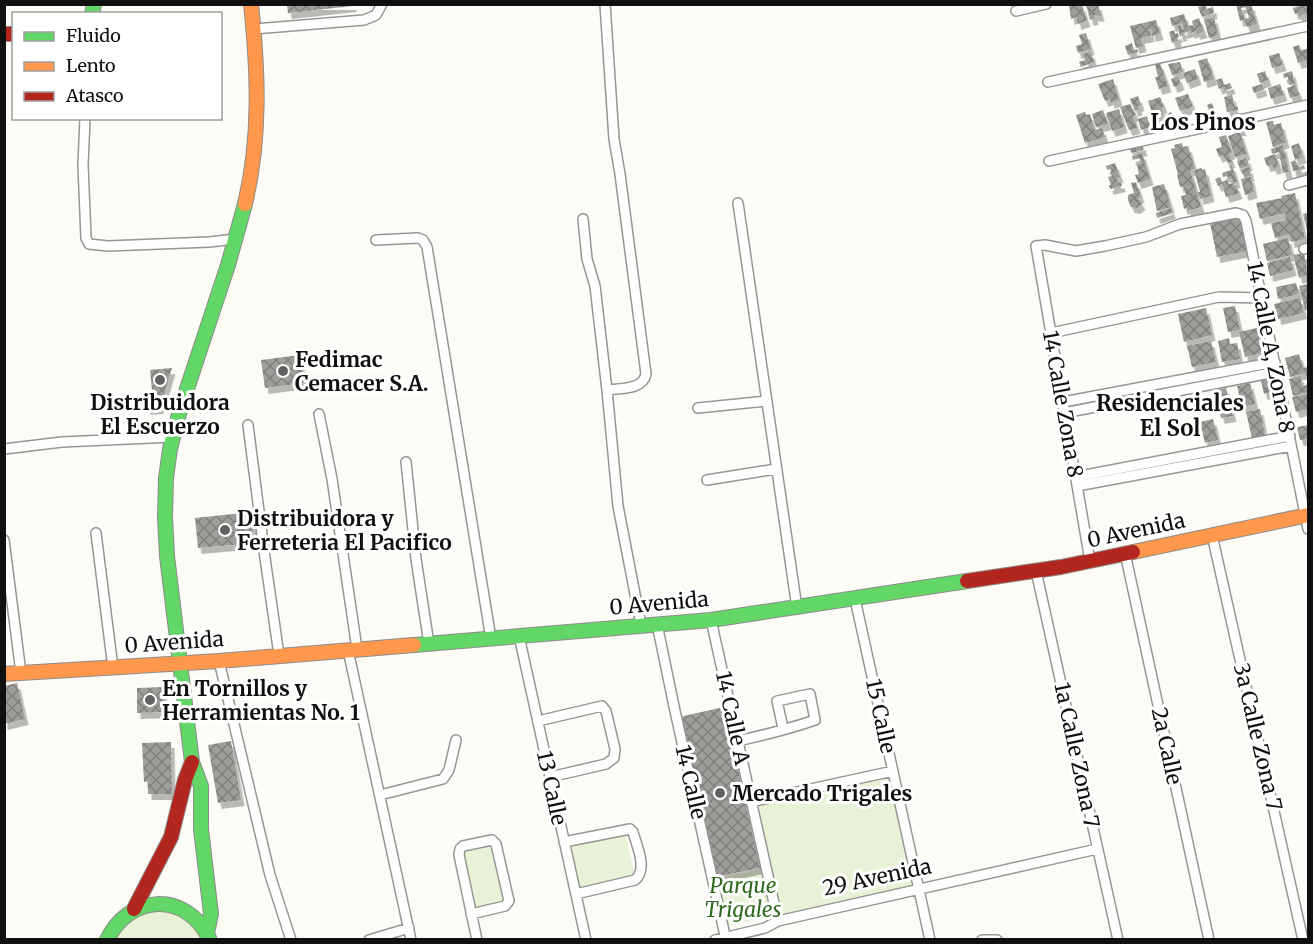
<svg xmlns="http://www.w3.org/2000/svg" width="1313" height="944" font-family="Merriweather,serif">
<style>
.green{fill:#e7f2d6}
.building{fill:url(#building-cross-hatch);filter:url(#shadow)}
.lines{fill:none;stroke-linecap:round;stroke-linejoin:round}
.street-casing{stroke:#969694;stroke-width:12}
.fast-casing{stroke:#8d8c8a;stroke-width:16}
.slow-casing{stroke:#8d8c8a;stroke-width:16}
.jam-casing{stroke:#8d8c8a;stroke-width:16}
.street{stroke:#fffefe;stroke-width:9}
.fast{stroke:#63d668;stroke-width:14}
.slow{stroke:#ff974d;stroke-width:14}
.jam{stroke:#b3261e;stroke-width:14}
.poi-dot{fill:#636260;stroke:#fff;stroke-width:2}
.labels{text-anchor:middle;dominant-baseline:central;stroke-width:6;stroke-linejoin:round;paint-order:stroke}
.street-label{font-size:21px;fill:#101010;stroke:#fff}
.poi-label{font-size:21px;font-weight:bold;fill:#101010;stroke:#fff;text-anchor:start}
.park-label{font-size:21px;font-style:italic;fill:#306a1e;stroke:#fff}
.neighbourhood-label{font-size:22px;font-weight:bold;fill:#101010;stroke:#fff}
</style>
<defs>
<pattern id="building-cross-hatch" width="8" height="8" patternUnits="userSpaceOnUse" patternTransform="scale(1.5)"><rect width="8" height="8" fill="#a09e9b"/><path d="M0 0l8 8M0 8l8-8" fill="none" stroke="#817f7d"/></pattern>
<filter id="shadow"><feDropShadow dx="3.5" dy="6" stdDeviation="0" flood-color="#0004"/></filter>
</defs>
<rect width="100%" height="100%" fill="#fcfbf6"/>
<!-- green -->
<path class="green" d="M890,776L914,887L782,915L758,803Z
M625,832L635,878L581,890L571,844Z
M493,845L506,902L475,909L462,852Z
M760,869L771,916L726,926L715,879Z
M159,909L188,918L204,940H115L130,918Z"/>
<!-- building -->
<path class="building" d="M287,4H353V6L288,13Z
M1086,4H1098L1101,16L1094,15L1095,19L1090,20Z
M1236,4H1251L1257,24L1247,27L1244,19L1249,18L1247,11L1245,7L1241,8L1245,19L1240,21Z
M1305,4H1308V13L1299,16L1298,13L1295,14L1293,8Z
M1069,5H1082L1087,21L1078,24L1076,17L1071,19Z
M1205,5L1207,9L1213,7L1214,13L1202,17L1198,7Z
M1184,14L1188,26L1193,25L1192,21L1199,18L1204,32L1197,34L1196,31L1191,33V31L1183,33L1184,35L1180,36L1177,26L1181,25L1182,30L1184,29L1182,23L1172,26L1170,18Z
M1214,17L1218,35L1209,38L1204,20Z
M1156,20L1160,34L1152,36L1151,29L1145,31L1150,30L1151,36L1141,38L1143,46L1136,48L1130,26Z
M1174,30L1175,34L1178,33L1179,37H1177L1178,41L1172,43L1169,32Z
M1086,33L1091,49L1078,53L1076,46L1082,44L1079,35Z
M1132,43L1134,50L1137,49L1138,52L1128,55L1125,46Z
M1299,45L1301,50L1307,49L1308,60L1298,63L1293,47Z
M1091,52L1094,62L1081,67L1079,62L1085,60L1083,54Z
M1279,53L1283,65L1272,68L1269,56Z
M1207,58L1214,79L1204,82L1198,61Z
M1180,62L1183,72L1172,75L1168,64Z
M1160,63L1168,86L1159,89L1155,77H1158L1155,64Z
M1195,69L1198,79L1187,83L1183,73Z
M1265,71L1268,80L1260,83L1257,74Z
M1292,71L1295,84L1289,85L1288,77L1284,78L1283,74Z
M1178,76L1181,84L1174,87L1171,79Z
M1222,78L1224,85L1230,83L1232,88L1224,91L1223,87L1219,89L1216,80Z
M1113,79L1119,100L1111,103L1110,99L1105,101L1098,84Z
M1262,84L1264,90L1254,93L1252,87Z
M1280,84L1284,95L1271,99L1268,88Z
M1295,85L1300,95L1290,98L1287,88Z
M1188,94L1193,107L1180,111L1175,98Z
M1232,95L1235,107H1238V110L1227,112L1224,97Z
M1138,96L1141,105L1138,106L1139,109L1135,111L1130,99Z
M1160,97L1164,107L1161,108L1164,115L1154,118L1148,101Z
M1212,103L1216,114L1211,116L1207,105Z
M1130,104L1136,115L1133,116L1137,128L1129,130L1120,107Z
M1119,109L1124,127L1112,131L1106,113Z
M1103,110L1108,124L1096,127L1092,114Z
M1085,112L1086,115L1090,114L1095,130L1102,128L1105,137L1085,143L1076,115Z
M1171,112L1175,122L1168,124L1165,116Z
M1147,116L1150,127L1141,130L1138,119Z
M1273,121L1274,125L1281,123L1286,142L1273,147L1266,122Z
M1240,123L1243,130L1232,131L1230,126Z
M1240,132L1247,154L1235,157L1228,136Z
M1226,135L1232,153L1229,154L1232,162L1228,163L1223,155L1219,157L1216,149L1222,147L1219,137Z
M1182,143L1183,147L1188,146L1195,169L1190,170L1201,207L1187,211V208L1184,209L1181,196L1186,195L1183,186L1180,187L1177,175L1178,174L1171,149L1175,148L1174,145Z
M1299,143L1303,157L1295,160L1291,146Z
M1142,144L1144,150L1132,153L1130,150L1129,147Z
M1283,145L1289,172L1283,173L1279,152L1272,154L1271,149Z
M1142,153L1150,179L1138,183L1135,175L1139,174L1137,164L1141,163L1139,158L1133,160L1132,156Z
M1275,154L1279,167L1274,169L1272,165L1267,166L1264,158Z
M1247,158L1249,165L1240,169L1237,161Z
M1295,160L1299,167L1304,165L1305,169L1293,171L1291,162Z
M1115,163L1120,177L1116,178L1118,183L1121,182L1122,186L1110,189L1109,185H1111L1108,177L1112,176L1110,169L1107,170L1106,166Z
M1232,165L1237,182L1233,183L1231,178L1228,179L1227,176L1223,177L1222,173L1231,170L1229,166Z
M1249,167L1251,176L1245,177L1240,170Z
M1202,168V170L1205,169L1211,196L1200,199L1198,192H1200L1194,170Z
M1220,177L1222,182L1227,180L1229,184L1233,183L1234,185H1236L1239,193L1226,197L1222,184L1218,186L1215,179Z
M1249,177H1251L1254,192L1245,195L1241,179Z
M1136,182L1141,197L1138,198L1142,204L1137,208L1131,207L1128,200V195L1134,193L1131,183Z
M1164,184L1171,207L1157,211L1152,187Z
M1295,193L1305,239L1291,242L1290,234L1275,238L1271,223L1286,220L1285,213L1260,219L1256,203L1282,198L1281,196Z
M1171,208L1172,213L1157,218L1156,213Z
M1308,213V234L1303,214Z
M1240,217L1248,251L1217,257L1210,223Z
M1288,238L1292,255L1267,261L1263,244Z
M1304,253L1308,275L1299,278L1293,255Z
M1290,257L1293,270L1270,276L1267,263Z
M1296,283L1299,294L1278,299L1276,287Z
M1308,284V309L1305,310L1299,286Z
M1300,298L1304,313L1278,319L1274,304Z
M1235,306L1240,330L1228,332L1223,308Z
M1206,308L1212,335L1184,342L1178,314Z
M1257,328L1262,353L1245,357L1239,332Z
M1229,338L1230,344L1237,343L1240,359L1222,362L1218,341Z
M1211,341L1216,362L1192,367L1187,346Z
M1299,354L1303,368L1308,367V384L1305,373L1290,377L1285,358Z
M300,355L304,383L265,388L261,360Z
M172,368L160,408L147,409L145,391H152L150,370Z
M1300,376L1303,386L1307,385L1308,392L1293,396L1289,379Z
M1274,378L1277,391L1264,394L1261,381Z
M1250,383L1255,404L1242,407L1237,386Z
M1226,388L1233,416L1221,418L1214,390Z
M1308,394V409L1296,412L1292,397Z
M1260,409L1265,436L1252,438L1246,412Z
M1213,419L1218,440L1205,443L1200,422Z
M1308,425V439L1300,440L1297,427Z
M252,512L254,543L198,548L195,518Z
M17,683L25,719L4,724V686Z
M163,687L164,712L137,713V688Z
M724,707L760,868L716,877L679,717Z
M231,741L241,800L218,803L208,745Z
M171,742L172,794H148V781L144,782L142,743Z"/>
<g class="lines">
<!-- street casing -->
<g class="street-casing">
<path id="street" d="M605,4L614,139L620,174L646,374C643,390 621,388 607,390
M1016,11L1046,4
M253,29L364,20L376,15L382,4
M1048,82L1308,26
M85,118L83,165L86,238L89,244L108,246L209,242L236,239
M1049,161L1308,105
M1289,185L1308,180
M738,203L797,608
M583,219L587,259L595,286L607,390L618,506L641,625
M376,240L418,238L423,240L427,247L491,639
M1304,249L1308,248
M1051,333L1219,297L1261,298
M1063,402L1275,362
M698,408L767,401
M1064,413L1276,372
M319,414L332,479L357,649
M248,425L265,558L279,655
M4,449L62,442L173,437
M406,462L416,559L429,644
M1075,477L1290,436
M707,480L776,469
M1077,486L1291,446
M96,533L113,668
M1212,535L1303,940
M4,540L21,673
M1125,553L1209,940
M1090,561L1036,246L1045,245L1076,251L1105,246L1146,237L1180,224L1236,213L1243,215L1246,221L1308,529
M1036,571L1118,940
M855,599L930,940
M711,620L778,921
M657,624L675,711L726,940
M519,636L586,940
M348,650L411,940
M219,661L270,875L291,940
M538,721L602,706L606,711L615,749L614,758L606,764L550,777
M737,741C765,735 789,729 815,720L810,694L777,701L783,728
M380,795L443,779L449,770L456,740
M751,802L893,771
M564,842L630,829L633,832C637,847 648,869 635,880L576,894
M471,914L505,906L509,901L496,844L492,840L463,846L460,849L459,855L477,940
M369,940L409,928
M715,940L765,928L778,921L1097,849
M982,940H997"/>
</g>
<!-- fast casing -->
<g class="fast-casing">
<path id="fast" d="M92,14L94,4
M414,645L711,620L967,581
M207,933L211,914L201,829V786L192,762L167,556L165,517L166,478L170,449L180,410L228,265L245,204
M107,940C129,894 186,891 209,938"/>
</g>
<!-- slow casing -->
<g class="slow-casing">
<path id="slow" d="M245,204C261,137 258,71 251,4
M1133,552L1308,515
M4,674L219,661L414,645"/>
</g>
<!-- jam casing -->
<g class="jam-casing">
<path id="jam" d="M4,34H14
M967,581L1061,567L1133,552
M134,909L171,837L185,780L192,762"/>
</g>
<!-- street -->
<use href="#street" class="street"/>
<!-- fast -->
<use href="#fast" class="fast"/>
<!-- slow -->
<use href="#slow" class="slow"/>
<!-- jam -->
<use href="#jam" class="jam"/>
</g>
<!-- markers -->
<g class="poi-dot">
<circle cx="283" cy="371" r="6"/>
<circle cx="160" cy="380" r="6"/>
<circle cx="225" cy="530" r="6"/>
<circle cx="150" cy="700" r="6"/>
<circle cx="720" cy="793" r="6"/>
</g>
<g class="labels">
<!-- street labels -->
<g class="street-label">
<text transform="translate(1271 347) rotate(79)">14 Calle A, Zona 8</text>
<text transform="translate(1063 404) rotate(80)">14 Calle Zona 8</text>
<text transform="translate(1136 530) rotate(-12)">0 Avenida</text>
<text transform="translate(659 603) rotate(-5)">0 Avenida</text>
<text transform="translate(174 642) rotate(-4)">0 Avenida</text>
<text transform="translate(881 716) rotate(78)">15 Calle</text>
<text transform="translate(733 718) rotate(78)">14 Calle A</text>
<text transform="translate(1258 737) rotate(77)">3a Calle Zona 7</text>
<text transform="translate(1167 746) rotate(78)">2a Calle</text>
<text transform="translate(1077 755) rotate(78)">1a Calle Zona 7</text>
<text transform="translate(691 782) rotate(77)">14 Calle</text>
<text transform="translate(552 788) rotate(78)">13 Calle</text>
<text transform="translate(877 877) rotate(-12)">29 Avenida</text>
</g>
<!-- poi labels -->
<g class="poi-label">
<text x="295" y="359">Fedimac<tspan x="295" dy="24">Cemacer S.A.</tspan></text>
<text x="160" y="402" text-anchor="middle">Distribuidora<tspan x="160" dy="24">El Escuerzo</tspan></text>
<text x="237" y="518">Distribuidora y<tspan x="237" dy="24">Ferreteria El Pacifico</tspan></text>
<text x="162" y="688">En Tornillos y<tspan x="162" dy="24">Herramientas No. 1</tspan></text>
<text x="732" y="793">Mercado Trigales</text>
</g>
<!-- park labels -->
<g class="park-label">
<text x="743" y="885">Parque<tspan x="743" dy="24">Trigales</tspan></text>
</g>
<!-- neighbourhood labels -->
<g class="neighbourhood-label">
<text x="1203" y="122">Los Pinos</text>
<text x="1170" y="403">Residenciales<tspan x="1170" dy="25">El Sol</tspan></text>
</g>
</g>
<!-- border -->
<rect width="1313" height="944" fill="none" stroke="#101010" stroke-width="12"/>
<!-- legend -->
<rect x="12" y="12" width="210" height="108" fill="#ffffff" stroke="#9f9f9f" stroke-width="1.5"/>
<rect x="24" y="32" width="30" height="9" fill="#63d668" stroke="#9f9f9f" stroke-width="1.5"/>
<text x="66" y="42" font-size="18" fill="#101010">Fluido</text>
<rect x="24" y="62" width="30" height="9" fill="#ff974d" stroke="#9f9f9f" stroke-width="1.5"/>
<text x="66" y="72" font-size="18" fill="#101010">Lento</text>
<rect x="24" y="92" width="30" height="9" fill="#b3261e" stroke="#9f9f9f" stroke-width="1.5"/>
<text x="66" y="102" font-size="18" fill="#101010">Atasco</text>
</svg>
